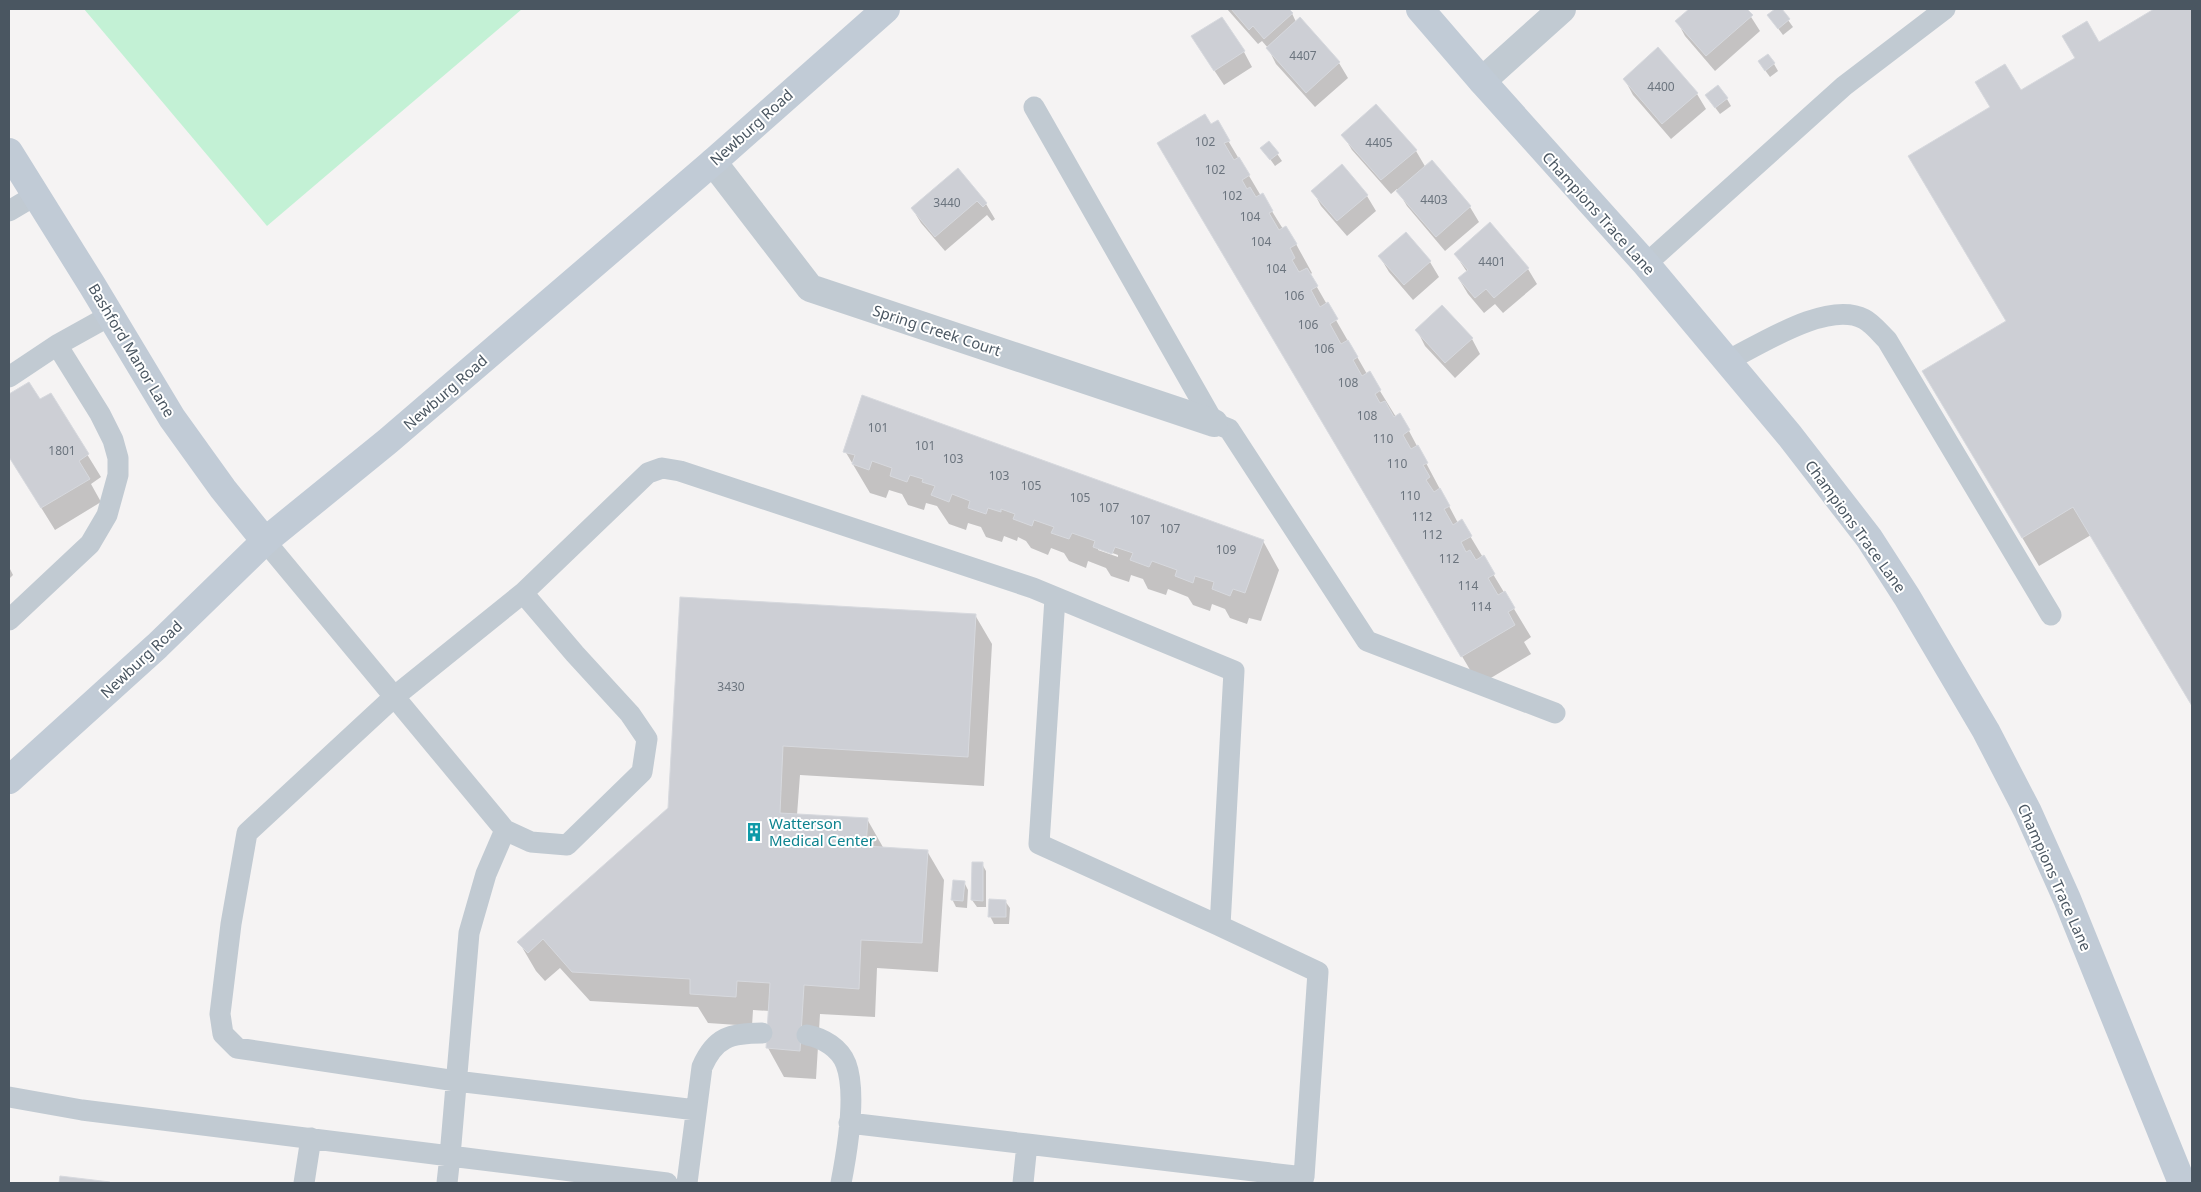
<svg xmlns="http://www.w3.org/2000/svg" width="2201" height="1192" font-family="'Noto Sans',sans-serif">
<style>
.green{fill:#c3f1d5}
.shadow{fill:#0003;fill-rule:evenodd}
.building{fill:#cdcfd5;stroke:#d7d9de}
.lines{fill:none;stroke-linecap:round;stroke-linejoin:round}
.lane{stroke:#c1cad2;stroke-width:21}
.street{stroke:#c1cad2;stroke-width:28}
.secondary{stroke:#c1cbd6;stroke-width:28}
.labels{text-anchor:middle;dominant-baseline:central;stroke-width:4;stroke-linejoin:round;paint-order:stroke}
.number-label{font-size:12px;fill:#6b747e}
.street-label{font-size:15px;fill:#4a5661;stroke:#fff}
.culture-label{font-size:15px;fill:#0d838f;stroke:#fff;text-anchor:start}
</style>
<rect width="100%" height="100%" fill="#f5f3f3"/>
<!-- green -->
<path class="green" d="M84,9H522L267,226Z"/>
<!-- shadow -->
<path class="shadow" d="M1227,9H1290L1296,22L1300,19L1339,63L1348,78L1315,107L1276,64L1268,48L1262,41L1258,44Z
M1690,9H1746L1760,31L1715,71L1685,36L1677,21Z
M1777,9H1780L1793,27L1783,35L1768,15Z
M2156,9H2192V705L2091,535L2039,566L1941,401L2007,322L2020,92Z
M1658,49L1697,94L1706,109L1671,139L1633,95L1625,80Z
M1202,52H1244L1252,67L1224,85Z
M1759,62L1774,64L1778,71L1770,77Z
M1727,99L1731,106L1720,114L1711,102Z
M1217,122L1261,196L1262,195L1283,229L1296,244L1312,273L1310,275L1367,374L1380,391L1396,417L1400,415L1409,431L1458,523L1461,521L1531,637L1524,642L1531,654L1479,685L1176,172L1210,126Z
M1343,135L1416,151L1426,168L1432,162L1470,207L1479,222L1445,251L1407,206L1397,189L1391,194L1352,150Z
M1269,142L1282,161L1275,166L1262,148Z
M1342,166L1367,196L1376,211L1347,236L1321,206L1313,191Z
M957,170L986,204L995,219L992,221L987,215L945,251L921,223L912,208Z
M1490,224L1528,269L1537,284L1503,313L1495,304L1484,313L1468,294L1459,279L1467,272L1455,254Z
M1380,257L1430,262L1439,277L1413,300L1389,272Z
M1417,330L1472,339L1480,354L1455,378L1425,346Z
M28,384L39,401L50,394L101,477L91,484L101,502L55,530L9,456V396Z
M845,451L1263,541L1279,570L1261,621L1249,618L1247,624L1230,618L1225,609L1212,604L1210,611L1193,605L1188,597L1168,589L1166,595L1148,589L1143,579L1131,575L1129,582L1111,576L1106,568L1088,561L1086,568L1069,561L1064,553L1051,548L1048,555L1031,548L1026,541L1018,537L1017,541L1004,536L1002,542L986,537L981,527L968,523L966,530L949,524L937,506L926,503L924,510L908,505L902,494L889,490L886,498L870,493ZM1098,548L1118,555V557L1098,550Z
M9,567L13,575L9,579Z
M975,615L992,644L984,786L800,775L797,815L867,819L884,849L927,851L944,880L938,972L877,968L875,1017L820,1014L816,1079L784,1077L768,1048L770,1011L753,1010L752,1026L708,1023L698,1007L590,1001L560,968L545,981L536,971L519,942L669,809Z
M982,864L986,871V907H977L972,900Z
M964,882L968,890L967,908L956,907L952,899Z
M1005,901L1010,908L1009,924H994L990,916Z"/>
<!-- building -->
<path class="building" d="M1231,9H1289L1293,13L1264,39L1253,26L1249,30Z
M1689,9H1747L1753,15L1706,56L1675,21Z
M1775,9H1782L1790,19L1778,29L1767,15Z
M2154,9H2192V706L2073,507L2022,538L1922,371L2006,321L1908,156L1990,107L1975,82L2005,64L2021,90L2075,58L2062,36L2087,21L2099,42Z
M1222,17L1245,51L1214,71L1191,36Z
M1300,17L1340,62L1306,93L1266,48Z
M1658,47L1698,93L1662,124L1623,79Z
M1768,54L1775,63L1765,71L1758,61Z
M1718,85L1728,98L1715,108L1705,95Z
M1376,104L1417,150L1381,180L1341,135Z
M1205,114L1211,124L1218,120L1230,141L1224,143L1234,160L1239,157L1250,175L1242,180L1247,189L1250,187L1256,197L1263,193L1273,211L1269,213L1279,230L1286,226L1297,244L1290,248L1295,258L1292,260L1299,272L1307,268L1318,286L1311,290L1320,307L1328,302L1338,319L1330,324L1341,344L1348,340L1358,357L1353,360L1362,376L1370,371L1381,390L1375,394L1380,403L1385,401L1394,417L1400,413L1410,430L1403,435L1411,449L1418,445L1428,463L1423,465L1430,477L1426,480L1434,492L1440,488L1450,506L1444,509L1453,525L1462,519L1472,536L1461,542L1466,552L1470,550L1476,560L1484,555L1495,574L1488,578L1498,595L1505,591L1515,608L1508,612L1515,625L1461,657L1157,143Z
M1269,141L1279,153L1270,160L1260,148Z
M1432,160L1471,206L1436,237L1396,191Z
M1342,164L1368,195L1337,221L1311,191Z
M958,168L987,203L983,207L977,201L935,237L911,208Z
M1490,222L1529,268L1494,298L1486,289L1475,298L1458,278L1468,270L1454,254Z
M1406,232L1431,261L1404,285L1378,256Z
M1442,305L1473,338L1445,363L1415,330Z
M29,382L40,399L51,393L89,454L79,461L90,479L41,508L9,457V394Z
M862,395L1264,540L1245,593L1233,589L1230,596L1212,589L1214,582L1195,576L1193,583L1175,576L1177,570L1152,561L1149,567L1130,560L1133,553L1115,547L1112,554L1093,547L1095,541L1072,533L1069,539L1051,533L1054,527L1034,520L1032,526L1013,519L1015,514L1001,509V512L988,508L986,514L968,508L970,501L952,494L949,502L931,495L935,486L922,482L923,479L910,475L907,482L890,476L892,468L872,461L869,470L852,464L855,455L843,452Z
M680,597L976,614L968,757L783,746L780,813L868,818L866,846L928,850L922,943L861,940L859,989L804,985L800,1051L766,1048L770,983L737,981L736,997L690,994V979L572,972L543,939L528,953L517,942L668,808Z
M972,862H983V901L971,900Z
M953,880L965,881L963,901L951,900Z
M989,899L1006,900V917H988Z
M60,1176L110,1182V1183H59Z"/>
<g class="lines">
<!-- lane -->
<path class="lane" d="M1034,107L1214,423L1229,429L1367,641L1555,713
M9,211L36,195
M1646,264L1844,86L1945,9
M1727,361C1761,344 1828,300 1864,319C1872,323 1880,333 1887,340L2051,615
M9,377L57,345
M523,593L394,697L247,833L231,924L220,1014L223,1034L237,1048L456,1081L696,1110
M1055,598L1039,844L1220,926
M9,620L90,544L107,515L118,475V458L113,440L100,414L57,345L111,315
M505,830L531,842L567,845L642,772L647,739L630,714L575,654L523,593L648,473L662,468L680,471L1033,588L1234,671L1220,926L1318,972L1304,1177L1027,1144L1023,1183
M807,1035C823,1038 840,1048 846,1064C857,1093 847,1152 841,1183
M9,1097L82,1110L450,1156L469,933L486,874L505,830L265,541
M849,1123L1027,1144
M304,1183L311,1138
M447,1183L450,1156L667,1183
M687,1183L702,1067C715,1037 731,1033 762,1033"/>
<!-- street -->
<path class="street" d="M1482,81L1562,9
M713,162L810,288L1214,423"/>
<!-- secondary -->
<path class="secondary" d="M1420,9L1482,81L1646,264L1790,436L1869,538L1907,597L1986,731L2028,812L2067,899L2182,1183
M9,152L92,285L172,418L223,489L265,541
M9,780L157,646L265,541L388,441L713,162L886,9"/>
</g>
<!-- icons -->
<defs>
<g id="building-bare" transform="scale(1.5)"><path d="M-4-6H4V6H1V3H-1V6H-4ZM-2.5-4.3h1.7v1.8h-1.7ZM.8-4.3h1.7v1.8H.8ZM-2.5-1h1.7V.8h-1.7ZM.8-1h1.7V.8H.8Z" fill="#0f9aa8" stroke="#fff" stroke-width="2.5" paint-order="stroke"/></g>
</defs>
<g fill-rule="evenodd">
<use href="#building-bare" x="754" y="832"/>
</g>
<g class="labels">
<!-- number labels -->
<g class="number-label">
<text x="1303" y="55">4407</text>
<text x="1661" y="86">4400</text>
<text x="1205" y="141">102</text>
<text x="1379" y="142">4405</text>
<text x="1215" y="169">102</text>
<text x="1232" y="195">102</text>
<text x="1434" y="199">4403</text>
<text x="947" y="202">3440</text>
<text x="1250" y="216">104</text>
<text x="1261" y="241">104</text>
<text x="1492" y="261">4401</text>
<text x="1276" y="268">104</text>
<text x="1294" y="295">106</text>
<text x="1308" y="324">106</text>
<text x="1324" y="348">106</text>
<text x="1348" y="382">108</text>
<text x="1367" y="415">108</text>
<text x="878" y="427">101</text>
<text x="1383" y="438">110</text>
<text x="925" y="445">101</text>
<text x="62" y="450">1801</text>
<text x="953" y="458">103</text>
<text x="1397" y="463">110</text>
<text x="999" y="475">103</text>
<text x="1031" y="485">105</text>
<text x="1410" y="495">110</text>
<text x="1080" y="497">105</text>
<text x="1109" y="507">107</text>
<text x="1422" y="516">112</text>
<text x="1140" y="519">107</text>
<text x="1170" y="528">107</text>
<text x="1432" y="534">112</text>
<text x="1226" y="549">109</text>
<text x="1449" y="558">112</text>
<text x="1468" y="585">114</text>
<text x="1481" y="606">114</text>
<text x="731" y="686">3430</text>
</g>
<!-- street labels -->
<g class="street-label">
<text transform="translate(751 127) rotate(-42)">Newburg Road</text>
<text transform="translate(1599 213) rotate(48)">Champions Trace Lane</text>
<text transform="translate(937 330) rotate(18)">Spring Creek Court</text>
<text transform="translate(132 350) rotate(59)">Bashford Manor Lane</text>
<text transform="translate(445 392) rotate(-41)">Newburg Road</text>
<text transform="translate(1856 526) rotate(54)">Champions Trace Lane</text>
<text transform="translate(141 659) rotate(-43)">Newburg Road</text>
<text transform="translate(2055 877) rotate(66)">Champions Trace Lane</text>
</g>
<!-- culture labels -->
<g class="culture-label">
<text x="769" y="823">Watterson<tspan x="769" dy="17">Medical Center</tspan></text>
</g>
</g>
<!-- border -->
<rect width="2201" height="1192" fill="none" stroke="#4a5661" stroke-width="20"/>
</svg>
